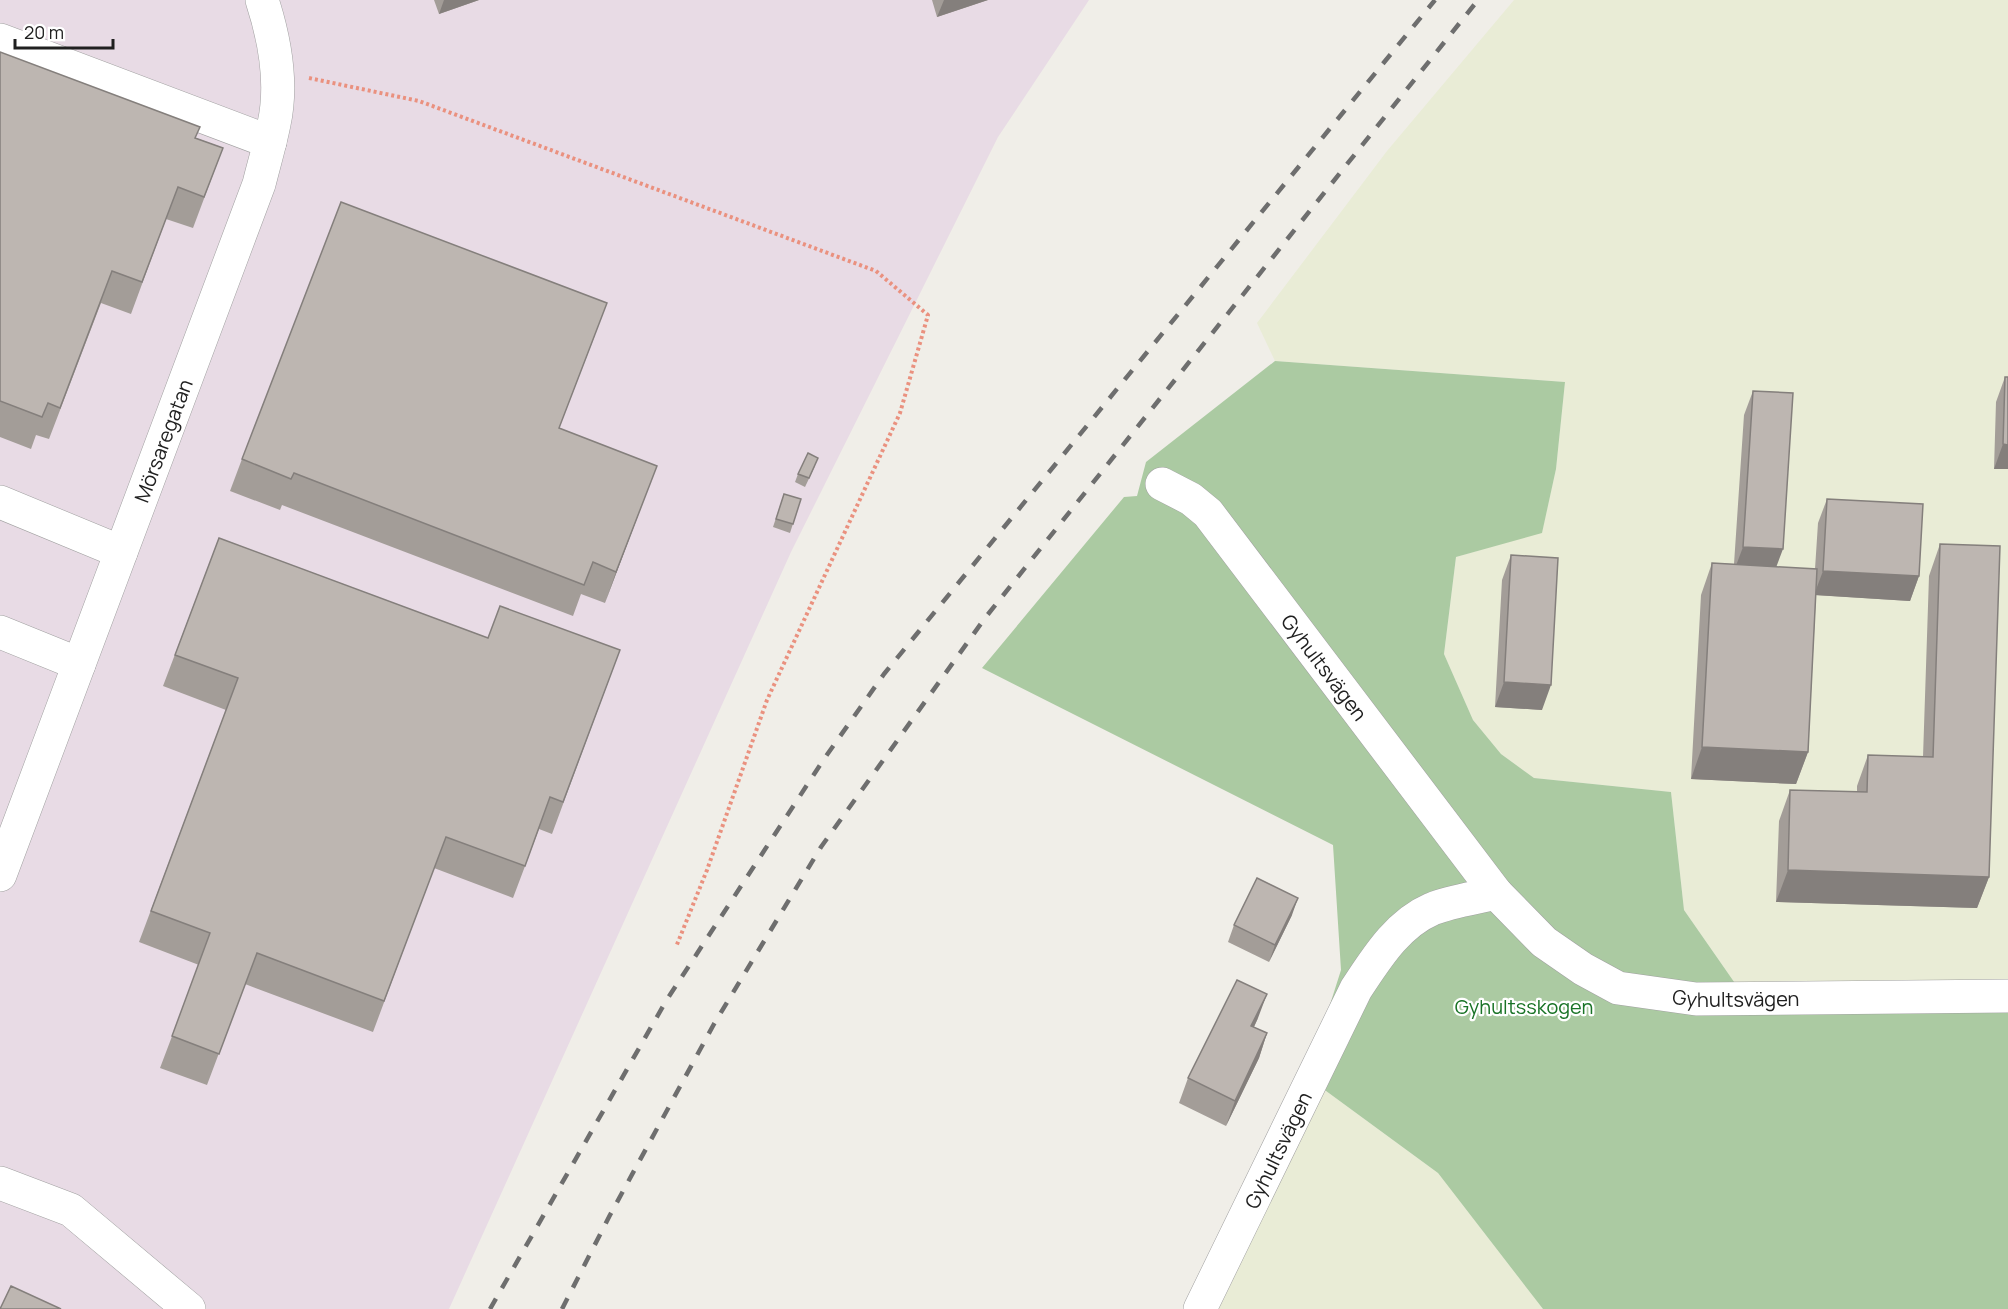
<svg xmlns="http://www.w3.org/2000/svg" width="2008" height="1309" font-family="Manrope,sans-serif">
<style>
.industrial{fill:#e8dbe5}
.farmland{fill:#e9ecd6}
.forest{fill:#abcaa2}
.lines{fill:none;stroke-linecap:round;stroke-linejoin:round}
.minor-casing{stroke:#a1a1a1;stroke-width:34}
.path{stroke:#ea917f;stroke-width:4;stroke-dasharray:3 3;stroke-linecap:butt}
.minor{stroke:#fff;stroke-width:33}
.rail{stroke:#6e6e6e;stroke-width:4.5;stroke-dasharray:12 12;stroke-linecap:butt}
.wall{fill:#a39d98}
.shaded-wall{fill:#847f7c}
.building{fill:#bdb6b1;stroke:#847f7c;stroke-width:1.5}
.labels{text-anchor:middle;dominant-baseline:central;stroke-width:4.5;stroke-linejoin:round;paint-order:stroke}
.street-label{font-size:20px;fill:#202020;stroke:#fff}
.park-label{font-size:20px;fill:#197326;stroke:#fff}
</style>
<rect width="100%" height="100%" fill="#f0eee8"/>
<!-- industrial -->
<path class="industrial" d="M0,0H1089L998,137L791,552L449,1309H0Z"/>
<!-- farmland -->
<path class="farmland" d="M1514,0H2008V991L1739,989L1684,910L1671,792L1534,778L1501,754L1473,720L1444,654L1456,557L1542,532L1556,469L1565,382L1275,361L1257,323L1387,151Z
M1307,1077L1438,1173L1543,1309H1204Z"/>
<!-- forest -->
<path class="forest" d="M1275,361L1565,382L1556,469L1542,533L1456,557L1444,654L1473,720L1501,754L1534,778L1671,792L1684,910L1739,989L2008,991V1309H1543L1438,1173L1307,1077L1341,970L1333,845L982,668L1124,497L1137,496L1146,462Z"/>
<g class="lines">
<!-- minor casing -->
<g class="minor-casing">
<g id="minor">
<path d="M0,40L270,142"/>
<path id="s1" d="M1162,484L1191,499L1208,513L1496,893L1544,942L1583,969L1618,988L1696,999L2008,996"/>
<path d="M0,502L121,552"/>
<path d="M0,632L79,664"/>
<path id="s2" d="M0,875L259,184C264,164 270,144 274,124C283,83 275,40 262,0"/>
<path d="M0,1183L71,1210L189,1309"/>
<path id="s3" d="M1200,1309L1356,989C1376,959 1397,924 1432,909C1452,901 1476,898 1496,893"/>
</g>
</g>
<!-- path -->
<path class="path" d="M309,78L419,101L876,271L928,315L900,413L767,700L707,870L676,947"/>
<!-- minor -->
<use href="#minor" class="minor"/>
<!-- rail -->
<path class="rail" d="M490,1309L666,1001L824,759L884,674L1435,0
M562,1309L610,1215L714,1024L821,847L985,618L1478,0"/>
</g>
<!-- wall -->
<path class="wall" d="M434,0H479L439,14Z
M932,0H988L937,17Z
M0,52L196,138L223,148L193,228L166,219L131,314L101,303L49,439L36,435L31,449L0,437Z
M595,335L559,428L645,497L605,603L581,594L573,616L282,505L280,510L230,491L242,459Z
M2005,377H2008V469H1994L1996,402Z
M1753,391L1776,567L1815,569L1818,523L1827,499L1919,576L1910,601L1816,595L1808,752L1796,784L1691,779L1701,595L1712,563L1734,564L1744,415Z
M815,466L805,487L795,482L798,474Z
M784,494L801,499L790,533L773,527Z
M219,538L488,638L620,650L552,834L539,829L513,898L434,868L373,1032L245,984L207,1085L160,1068L199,965L139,942L226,710L163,686Z
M1940,544L1989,877L1977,908L1776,902L1779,821L1790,790L1857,792V786L1868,755L1923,757L1929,576Z
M1511,555L1542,710L1495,707L1502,580Z
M1292,915L1269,962L1228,942L1234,925Z
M1258,1018L1254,1027L1267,1033L1259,1058L1226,1126L1179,1103L1188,1078Z"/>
<!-- shaded-wall -->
<path class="shaded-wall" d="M444,0H479L439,14Z
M944,0H988L937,17Z
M2003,444L2008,445V469H1994Z
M657,466L645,497L605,603L616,572Z
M1743,547L1783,549L1774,573L1734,571Z
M1823,571L1919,576L1910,601L1814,595Z
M1504,682L1551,685L1542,710L1495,707Z
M1702,747L1808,752L1796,784L1691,779Z
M1788,870L1989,877L1977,908L1776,902Z
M1298,898L1292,915L1269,962L1275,945Z
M1267,994L1258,1018L1243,1050L1251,1026Z
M1267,1033L1259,1058L1226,1126L1235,1101Z"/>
<!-- building -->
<path class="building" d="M0,52L200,127L195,138L223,148L204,197L178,187L142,282L112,271L60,408L48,403L42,417L0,401Z
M341,202L607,303L559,428L657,466L616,572L593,562L584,585L294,473L291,479L242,459Z
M2005,377H2008V445L2003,444Z
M1753,391L1793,393L1783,549L1743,547Z
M808,453L818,458L809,478L798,474Z
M784,494L801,499L793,524L776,519Z
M1827,499L1923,504L1919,576L1823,571Z
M219,538L488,638L500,606L620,650L563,802L550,797L525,866L446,837L384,1001L257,953L219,1054L172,1036L210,933L151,911L238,678L175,655Z
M1940,544L2000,546L1989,877L1788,870L1790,790L1867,792L1868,755L1933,757Z
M1511,555L1558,558L1551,685L1504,682Z
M1712,563L1817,569L1808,752L1702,747Z
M1257,878L1298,898L1275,945L1234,925Z
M1237,980L1267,994L1251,1026L1267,1033L1235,1101L1188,1078Z
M11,1286L61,1309H0Z"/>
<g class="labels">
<!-- street labels -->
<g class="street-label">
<text stroke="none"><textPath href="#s2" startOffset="464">Mörsaregatan</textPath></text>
<text stroke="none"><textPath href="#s1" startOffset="248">Gyhultsvägen</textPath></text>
<text stroke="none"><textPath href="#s1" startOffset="806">Gyhultsvägen</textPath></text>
<text stroke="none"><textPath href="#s3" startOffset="177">Gyhultsvägen</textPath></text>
</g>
<!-- park labels -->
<g class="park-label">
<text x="1524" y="1006">Gyhultsskogen</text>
</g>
</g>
<!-- scale -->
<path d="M15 39v9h98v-9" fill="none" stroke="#202020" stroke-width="3"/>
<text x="24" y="39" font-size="18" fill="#202020" stroke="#ffffff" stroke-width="4.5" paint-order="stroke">20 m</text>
</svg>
